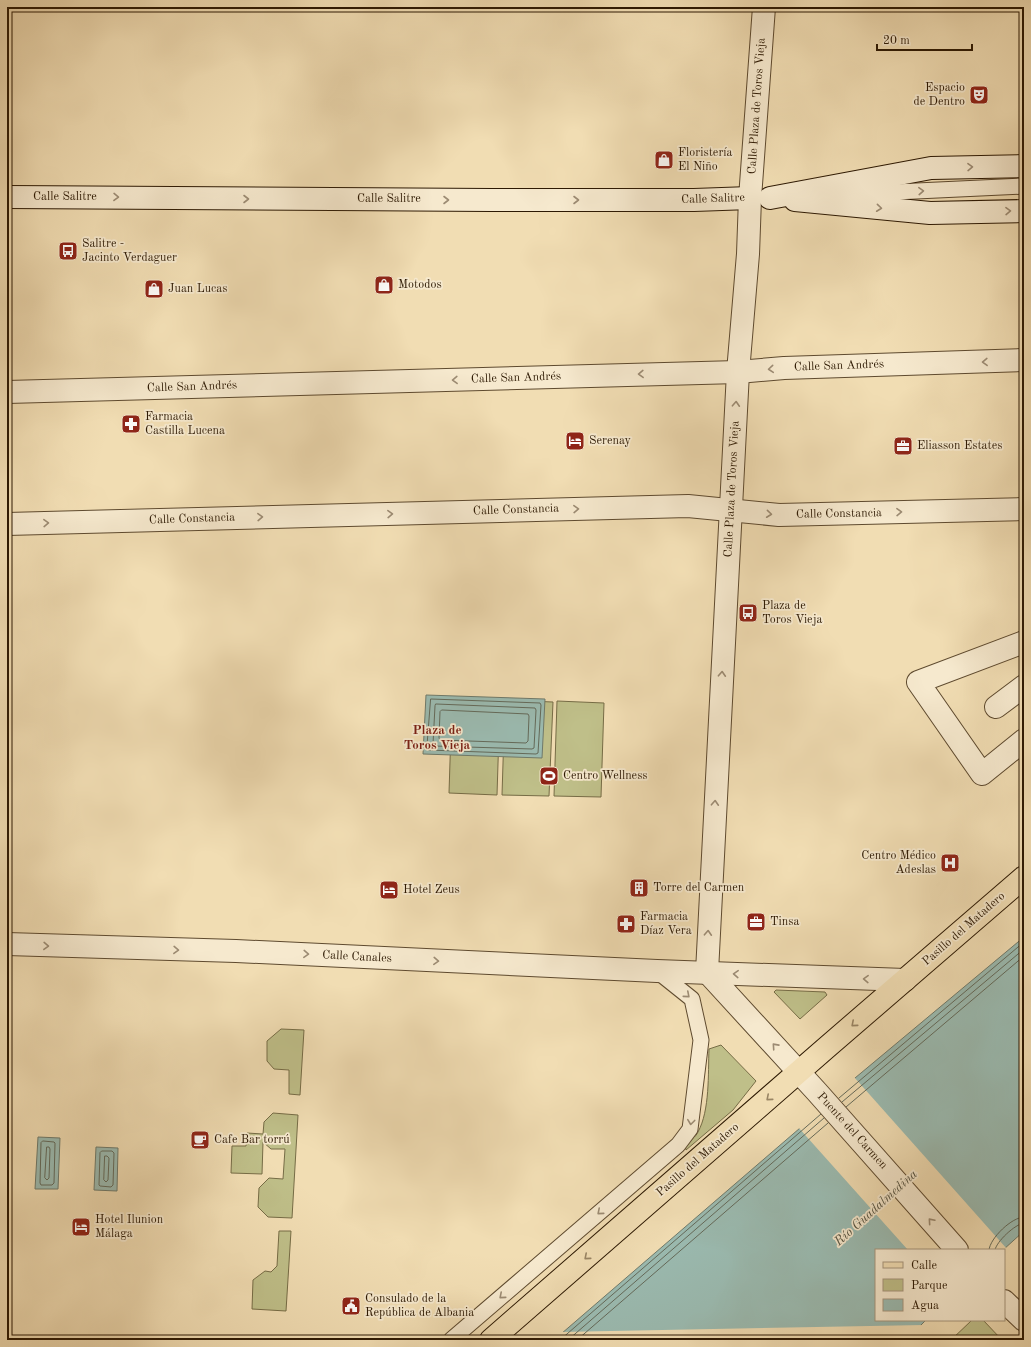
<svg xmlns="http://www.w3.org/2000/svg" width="1031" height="1347" font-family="'Old Standard TT',serif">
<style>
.green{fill:#bfbf89;stroke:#766c46}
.water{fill:#9bbbb1;stroke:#6f7a6b}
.pier{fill:#f1ddb3}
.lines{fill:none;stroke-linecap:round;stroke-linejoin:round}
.shore{stroke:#646a5a;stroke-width:1}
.service-casing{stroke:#5e4a2f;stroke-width:17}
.pedestrian-casing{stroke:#5e4a2f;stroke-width:24}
.minor-casing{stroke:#5e4a2f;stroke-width:24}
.tertiary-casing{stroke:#5e4a2f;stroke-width:24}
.secondary-casing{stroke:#2d1903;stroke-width:24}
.primary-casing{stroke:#2d1903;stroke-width:24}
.service{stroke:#f6e9ce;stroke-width:15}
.pedestrian{stroke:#f6e9ce;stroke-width:22}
.minor{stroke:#f6e9ce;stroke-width:22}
.tertiary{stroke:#f6e9ce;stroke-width:22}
.secondary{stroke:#f6e9ce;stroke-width:22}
.primary{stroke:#f1ddb3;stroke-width:22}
.oneway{stroke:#9c8b73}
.oneway2{stroke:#998564}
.labels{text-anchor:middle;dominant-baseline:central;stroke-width:3.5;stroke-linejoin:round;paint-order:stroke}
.poi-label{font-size:12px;fill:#2d1903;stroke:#f6e9ce;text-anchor:start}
.street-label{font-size:12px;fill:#2d1903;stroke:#f6e9ce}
.neighbourhood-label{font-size:13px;font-weight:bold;fill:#7a1f14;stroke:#f6e9ce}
.water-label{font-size:13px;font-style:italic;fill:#545240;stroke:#f6e9ce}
</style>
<rect width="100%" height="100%" fill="#f1ddb3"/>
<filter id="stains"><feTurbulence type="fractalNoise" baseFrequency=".005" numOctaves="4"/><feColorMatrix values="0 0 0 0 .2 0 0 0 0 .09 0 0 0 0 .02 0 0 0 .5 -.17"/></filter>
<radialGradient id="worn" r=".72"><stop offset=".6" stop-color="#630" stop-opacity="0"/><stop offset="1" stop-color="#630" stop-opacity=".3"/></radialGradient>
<!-- green -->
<path class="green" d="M452,699L500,701L497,795L449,793Z
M505,700L553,702L549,796L502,795Z
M557,701L604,703L601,797L554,796Z
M776,990L825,992L827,995L800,1019L774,992Z
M281,1029L304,1030L300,1095L289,1094V1070L274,1069L267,1061V1041Z
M721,1045L756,1081L733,1110L686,1150L685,1145C689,1141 696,1137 698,1132C710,1110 708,1074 709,1049Z
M273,1113L298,1115L292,1218L268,1217L258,1207L259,1188L269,1178L283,1179L285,1149H271L263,1142L262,1174L231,1173L232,1146H246L247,1133L263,1134L264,1122Z
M279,1231H291L286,1311L252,1309L253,1280L265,1271L271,1272L277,1266Z
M972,1320H983L1002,1340H951Z"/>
<!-- water -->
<path class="water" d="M426,695L545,699L542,758L423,754Z
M1024,937V1231L1003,1250H876V1320H926L906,1340H554L800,1128L855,1078Z
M38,1137L60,1138L58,1189H35Z
M96,1147L118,1148L117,1191L94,1190Z"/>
<!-- pier -->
<path class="pier" d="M854,1077L1007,1249L1004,1252V1250H908L798,1127Z
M924,1325L909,1340H552L560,1332Z"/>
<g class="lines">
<!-- shore -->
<path class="shore" d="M431,699L540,703L541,705L538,753L536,754L428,750L427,748Z
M436,704L535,708L536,710L534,748L532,749L434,746L433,744L435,706Z
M442,710L528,714L529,716L528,741L526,743L440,740L439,738L440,712Z
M839,1098L1024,942
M842,1102L1024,949
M846,1107L1024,956
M43,1141L54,1142L55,1143L54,1183L52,1185H41L40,1183L41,1143Z
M47,1147H49L50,1149L49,1178L47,1180L45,1178Z
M102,1151H112L114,1153L113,1185L111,1187L100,1186L99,1185L100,1153Z
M105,1156H107L109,1158L108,1180L106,1182L104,1180Z
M989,1250C990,1238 1012,1217 1024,1217
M995,1250C996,1242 1015,1224 1024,1223
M560,1340L821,1114
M568,1340L824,1118
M577,1340L828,1123"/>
<!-- service casing -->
<g class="service-casing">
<path id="service" d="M831,195L1024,186
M451,1340L678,1145L690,1129L701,1040L692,999L657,971"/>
</g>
<!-- pedestrian casing -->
<g class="pedestrian-casing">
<path id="pedestrian" d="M1024,642L918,682L982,774L1024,740
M996,707L1024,686"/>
</g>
<!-- minor casing -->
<g class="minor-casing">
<path id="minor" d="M7,392L738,372L784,368L1024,360
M7,524L688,506L779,515L1024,509
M7,944L236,951L657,971L905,980"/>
</g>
<!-- tertiary casing -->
<g class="tertiary-casing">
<path id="tertiary" d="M764,7L750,198L748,254L738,372L707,972L817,1092L957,1250
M1004,1301L1024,1320"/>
</g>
<!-- secondary casing -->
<g class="secondary-casing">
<path id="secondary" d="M7,197L491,200H694L750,198
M770,198L931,168L1024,166
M795,200L930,213L1024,211"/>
</g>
<!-- primary casing -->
<g class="primary-casing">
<path id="primary" d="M491,1340L826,1048L1024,877"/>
</g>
<!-- service -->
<use href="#service" class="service"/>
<!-- pedestrian -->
<use href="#pedestrian" class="pedestrian"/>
<!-- minor -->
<use href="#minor" class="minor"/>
<!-- tertiary -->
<use href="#tertiary" class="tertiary"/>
<!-- secondary -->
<use href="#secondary" class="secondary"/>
<!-- primary -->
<use href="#primary" class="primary"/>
</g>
<!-- one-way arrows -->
<defs><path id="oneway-chevron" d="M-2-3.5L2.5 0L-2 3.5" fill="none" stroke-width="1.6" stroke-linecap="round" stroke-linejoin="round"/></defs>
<g class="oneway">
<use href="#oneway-chevron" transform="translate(970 167) rotate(-1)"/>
<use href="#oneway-chevron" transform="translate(921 191) rotate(-3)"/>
<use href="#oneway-chevron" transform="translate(116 197) rotate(1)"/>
<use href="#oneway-chevron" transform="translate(246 199)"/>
<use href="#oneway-chevron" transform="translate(446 200)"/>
<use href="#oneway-chevron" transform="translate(576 200)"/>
<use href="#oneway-chevron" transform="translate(879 208) rotate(6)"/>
<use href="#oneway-chevron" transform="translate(1008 211) rotate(-1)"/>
<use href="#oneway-chevron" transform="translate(985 362) rotate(178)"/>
<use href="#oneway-chevron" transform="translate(771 369) rotate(175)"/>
<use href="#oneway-chevron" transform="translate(641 374) rotate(178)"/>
<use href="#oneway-chevron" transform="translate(455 380) rotate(178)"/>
<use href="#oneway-chevron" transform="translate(736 404) rotate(-87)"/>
<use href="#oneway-chevron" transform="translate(576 509) rotate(-2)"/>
<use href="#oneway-chevron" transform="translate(899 512) rotate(-1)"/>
<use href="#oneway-chevron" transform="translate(390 514) rotate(-2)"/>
<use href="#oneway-chevron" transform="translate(769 514) rotate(6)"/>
<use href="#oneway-chevron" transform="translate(260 517) rotate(-2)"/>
<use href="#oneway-chevron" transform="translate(46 523) rotate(-2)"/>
<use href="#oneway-chevron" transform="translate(722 674) rotate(-87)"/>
<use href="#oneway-chevron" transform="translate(715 803) rotate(-87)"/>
<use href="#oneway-chevron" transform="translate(708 933) rotate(-87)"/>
<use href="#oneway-chevron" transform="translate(46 946) rotate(2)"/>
<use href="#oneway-chevron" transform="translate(176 950) rotate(2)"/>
<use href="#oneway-chevron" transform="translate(306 954) rotate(3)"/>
<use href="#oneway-chevron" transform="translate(436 961) rotate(3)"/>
<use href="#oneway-chevron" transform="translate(736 974) rotate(-177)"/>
<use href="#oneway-chevron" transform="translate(866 979) rotate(-178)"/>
<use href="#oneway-chevron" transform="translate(687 995) rotate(41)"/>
<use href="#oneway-chevron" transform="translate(775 1046) rotate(-132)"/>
<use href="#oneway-chevron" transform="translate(691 1122) rotate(97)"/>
<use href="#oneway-chevron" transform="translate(600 1212) rotate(139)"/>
<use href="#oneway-chevron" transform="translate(931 1221) rotate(-131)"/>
<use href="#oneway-chevron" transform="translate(502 1296) rotate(139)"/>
</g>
<g class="oneway2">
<use href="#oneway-chevron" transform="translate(854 1024) rotate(139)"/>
<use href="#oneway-chevron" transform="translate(769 1098) rotate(139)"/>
<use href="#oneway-chevron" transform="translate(587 1257) rotate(139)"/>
</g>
<!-- icons -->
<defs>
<g id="theatre-square" transform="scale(1)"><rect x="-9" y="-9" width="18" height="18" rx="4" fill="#8f2418" stroke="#f6e9ce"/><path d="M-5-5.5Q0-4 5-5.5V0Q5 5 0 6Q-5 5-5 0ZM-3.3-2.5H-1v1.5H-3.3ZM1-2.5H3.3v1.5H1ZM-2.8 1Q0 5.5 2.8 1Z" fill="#fff"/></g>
<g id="shop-square" transform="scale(1)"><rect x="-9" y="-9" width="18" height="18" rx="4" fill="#8f2418" stroke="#f6e9ce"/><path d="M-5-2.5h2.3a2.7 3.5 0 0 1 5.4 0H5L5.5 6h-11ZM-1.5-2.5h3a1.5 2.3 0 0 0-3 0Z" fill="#fff"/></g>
<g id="bus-square" transform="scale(1)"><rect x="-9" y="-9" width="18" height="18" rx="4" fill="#8f2418" stroke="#f6e9ce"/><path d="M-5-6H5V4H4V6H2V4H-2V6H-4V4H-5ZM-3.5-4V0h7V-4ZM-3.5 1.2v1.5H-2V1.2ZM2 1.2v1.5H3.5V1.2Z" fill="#fff"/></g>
<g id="pharmacy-square" transform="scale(1)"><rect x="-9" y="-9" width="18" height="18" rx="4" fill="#8f2418" stroke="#f6e9ce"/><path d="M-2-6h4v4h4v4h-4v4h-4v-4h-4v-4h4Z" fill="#fff"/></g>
<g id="hotel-square" transform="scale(1)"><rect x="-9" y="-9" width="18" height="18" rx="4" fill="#8f2418" stroke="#f6e9ce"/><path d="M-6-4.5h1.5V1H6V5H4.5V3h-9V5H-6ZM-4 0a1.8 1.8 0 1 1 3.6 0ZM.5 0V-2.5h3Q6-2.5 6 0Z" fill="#fff"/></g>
<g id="office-square" transform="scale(1)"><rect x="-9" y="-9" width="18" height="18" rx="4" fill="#8f2418" stroke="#f6e9ce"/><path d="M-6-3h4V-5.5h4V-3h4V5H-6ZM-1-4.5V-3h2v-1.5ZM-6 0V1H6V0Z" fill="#fff"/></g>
<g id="stadium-square" transform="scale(1)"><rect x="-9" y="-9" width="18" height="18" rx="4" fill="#8f2418" stroke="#f6e9ce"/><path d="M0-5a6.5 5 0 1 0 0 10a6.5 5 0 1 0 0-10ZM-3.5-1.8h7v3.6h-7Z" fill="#fff"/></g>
<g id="hospital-square" transform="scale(1)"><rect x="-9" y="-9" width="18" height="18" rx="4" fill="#8f2418" stroke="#f6e9ce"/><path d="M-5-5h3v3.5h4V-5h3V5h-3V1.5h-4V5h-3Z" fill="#fff"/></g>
<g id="building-square" transform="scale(1)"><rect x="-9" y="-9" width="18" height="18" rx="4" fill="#8f2418" stroke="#f6e9ce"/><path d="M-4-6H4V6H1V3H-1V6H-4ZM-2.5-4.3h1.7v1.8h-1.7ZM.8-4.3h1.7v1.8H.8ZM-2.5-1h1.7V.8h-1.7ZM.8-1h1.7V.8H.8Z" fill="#fff"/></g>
<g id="cafe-square" transform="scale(1)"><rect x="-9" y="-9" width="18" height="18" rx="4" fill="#8f2418" stroke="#f6e9ce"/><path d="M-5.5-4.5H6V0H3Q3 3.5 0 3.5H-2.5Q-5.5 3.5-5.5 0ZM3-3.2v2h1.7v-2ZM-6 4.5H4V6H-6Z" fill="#fff"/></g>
<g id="civic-square" transform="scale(1)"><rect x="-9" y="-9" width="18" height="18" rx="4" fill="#8f2418" stroke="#f6e9ce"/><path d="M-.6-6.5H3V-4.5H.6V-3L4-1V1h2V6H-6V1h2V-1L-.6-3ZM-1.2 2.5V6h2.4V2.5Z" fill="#fff"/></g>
</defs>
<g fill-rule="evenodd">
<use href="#theatre-square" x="979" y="95"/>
<use href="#shop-square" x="664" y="160"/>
<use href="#bus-square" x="68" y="251"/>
<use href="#shop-square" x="384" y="285"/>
<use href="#shop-square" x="154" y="289"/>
<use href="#pharmacy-square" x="131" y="424"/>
<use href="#hotel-square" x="575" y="441"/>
<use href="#office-square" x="903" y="446"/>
<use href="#bus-square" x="748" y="613"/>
<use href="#stadium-square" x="549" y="776"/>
<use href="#hospital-square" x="950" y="863"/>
<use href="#building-square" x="639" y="888"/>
<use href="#hotel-square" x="389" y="890"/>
<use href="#office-square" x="756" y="922"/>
<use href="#pharmacy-square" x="626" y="924"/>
<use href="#cafe-square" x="200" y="1140"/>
<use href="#hotel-square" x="81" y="1227"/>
<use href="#civic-square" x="351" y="1306"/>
</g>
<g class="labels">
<!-- poi labels -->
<g class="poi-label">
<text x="965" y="88" text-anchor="end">Espacio<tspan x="965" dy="14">de Dentro</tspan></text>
<text x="678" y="153">Floristería<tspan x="678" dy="14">El Niño</tspan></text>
<text x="82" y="244">Salitre -<tspan x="82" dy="14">Jacinto Verdaguer</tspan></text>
<text x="398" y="285">Motodos</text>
<text x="168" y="289">Juan Lucas</text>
<text x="145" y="417">Farmacia<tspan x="145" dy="14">Castilla Lucena</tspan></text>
<text x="589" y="441">Serenay</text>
<text x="917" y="446">Eliasson Estates</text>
<text x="762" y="606">Plaza de<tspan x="762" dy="14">Toros Vieja</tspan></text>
<text x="563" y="776">Centro Wellness</text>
<text x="936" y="856" text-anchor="end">Centro Médico<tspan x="936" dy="14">Adeslas</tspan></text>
<text x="653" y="888">Torre del Carmen</text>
<text x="403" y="890">Hotel Zeus</text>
<text x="640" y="917">Farmacia<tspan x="640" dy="14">Díaz Vera</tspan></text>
<text x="770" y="922">Tinsa</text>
<text x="214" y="1140">Cafe Bar torrú</text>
<text x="95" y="1220">Hotel Ilunion<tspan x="95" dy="14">Málaga</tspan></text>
<text x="365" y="1299">Consulado de la<tspan x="365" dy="14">República de Albania</tspan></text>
</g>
<!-- street labels -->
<g class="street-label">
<text transform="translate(757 106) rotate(-86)">Calle Plaza de Toros Vieja</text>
<text x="65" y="197">Calle Salitre</text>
<text x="389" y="199">Calle Salitre</text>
<text transform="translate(713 199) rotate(-2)">Calle Salitre</text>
<text transform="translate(839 366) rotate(-2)">Calle San Andrés</text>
<text transform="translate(516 378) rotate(-2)">Calle San Andrés</text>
<text transform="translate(192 387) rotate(-2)">Calle San Andrés</text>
<text transform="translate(732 489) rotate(-87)">Calle Plaza de Toros Vieja</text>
<text transform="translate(516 510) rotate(-2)">Calle Constancia</text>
<text transform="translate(839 514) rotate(-1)">Calle Constancia</text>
<text transform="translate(192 519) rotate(-2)">Calle Constancia</text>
<text transform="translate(964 929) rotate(-41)">Pasillo del Matadero</text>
<text transform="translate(357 957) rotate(3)">Calle Canales</text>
<text transform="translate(852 1131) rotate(48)">Puente del Carmen</text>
<text transform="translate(698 1160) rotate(-41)">Pasillo del Matadero</text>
</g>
<!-- neighbourhood labels -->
<g class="neighbourhood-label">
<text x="437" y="730">Plaza de<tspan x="437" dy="15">Toros Vieja</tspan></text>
</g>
<!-- water labels -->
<g class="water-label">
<text transform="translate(876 1208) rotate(-42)">Río Guadalmedina</text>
</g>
</g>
<!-- margin -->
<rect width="1031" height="1347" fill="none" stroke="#f1ddb3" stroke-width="24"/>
<rect x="8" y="8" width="1015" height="1331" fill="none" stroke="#2d1903" stroke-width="2"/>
<rect x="12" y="12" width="1007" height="1323" fill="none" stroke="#2d1903"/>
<!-- legend -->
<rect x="875" y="1249" width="130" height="72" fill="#f6e9ce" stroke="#a6967d"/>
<rect x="883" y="1262" width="20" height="6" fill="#f1ddb3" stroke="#a6967d"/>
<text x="911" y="1269" font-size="12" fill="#2d1903">Calle</text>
<rect x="883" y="1279" width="20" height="12" fill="#bfbf89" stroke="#a6967d"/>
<text x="911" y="1289" font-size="12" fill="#2d1903">Parque</text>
<rect x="883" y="1299" width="20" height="12" fill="#9bbbb1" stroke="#a6967d"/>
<text x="911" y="1309" font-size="12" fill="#2d1903">Agua</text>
<!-- scale -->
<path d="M877 44v6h95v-6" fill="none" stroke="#2d1903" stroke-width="2"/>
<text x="883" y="44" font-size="12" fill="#2d1903" stroke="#f6e9ce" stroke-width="3" paint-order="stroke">20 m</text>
<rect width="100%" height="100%" filter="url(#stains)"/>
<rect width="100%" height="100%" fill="url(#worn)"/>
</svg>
